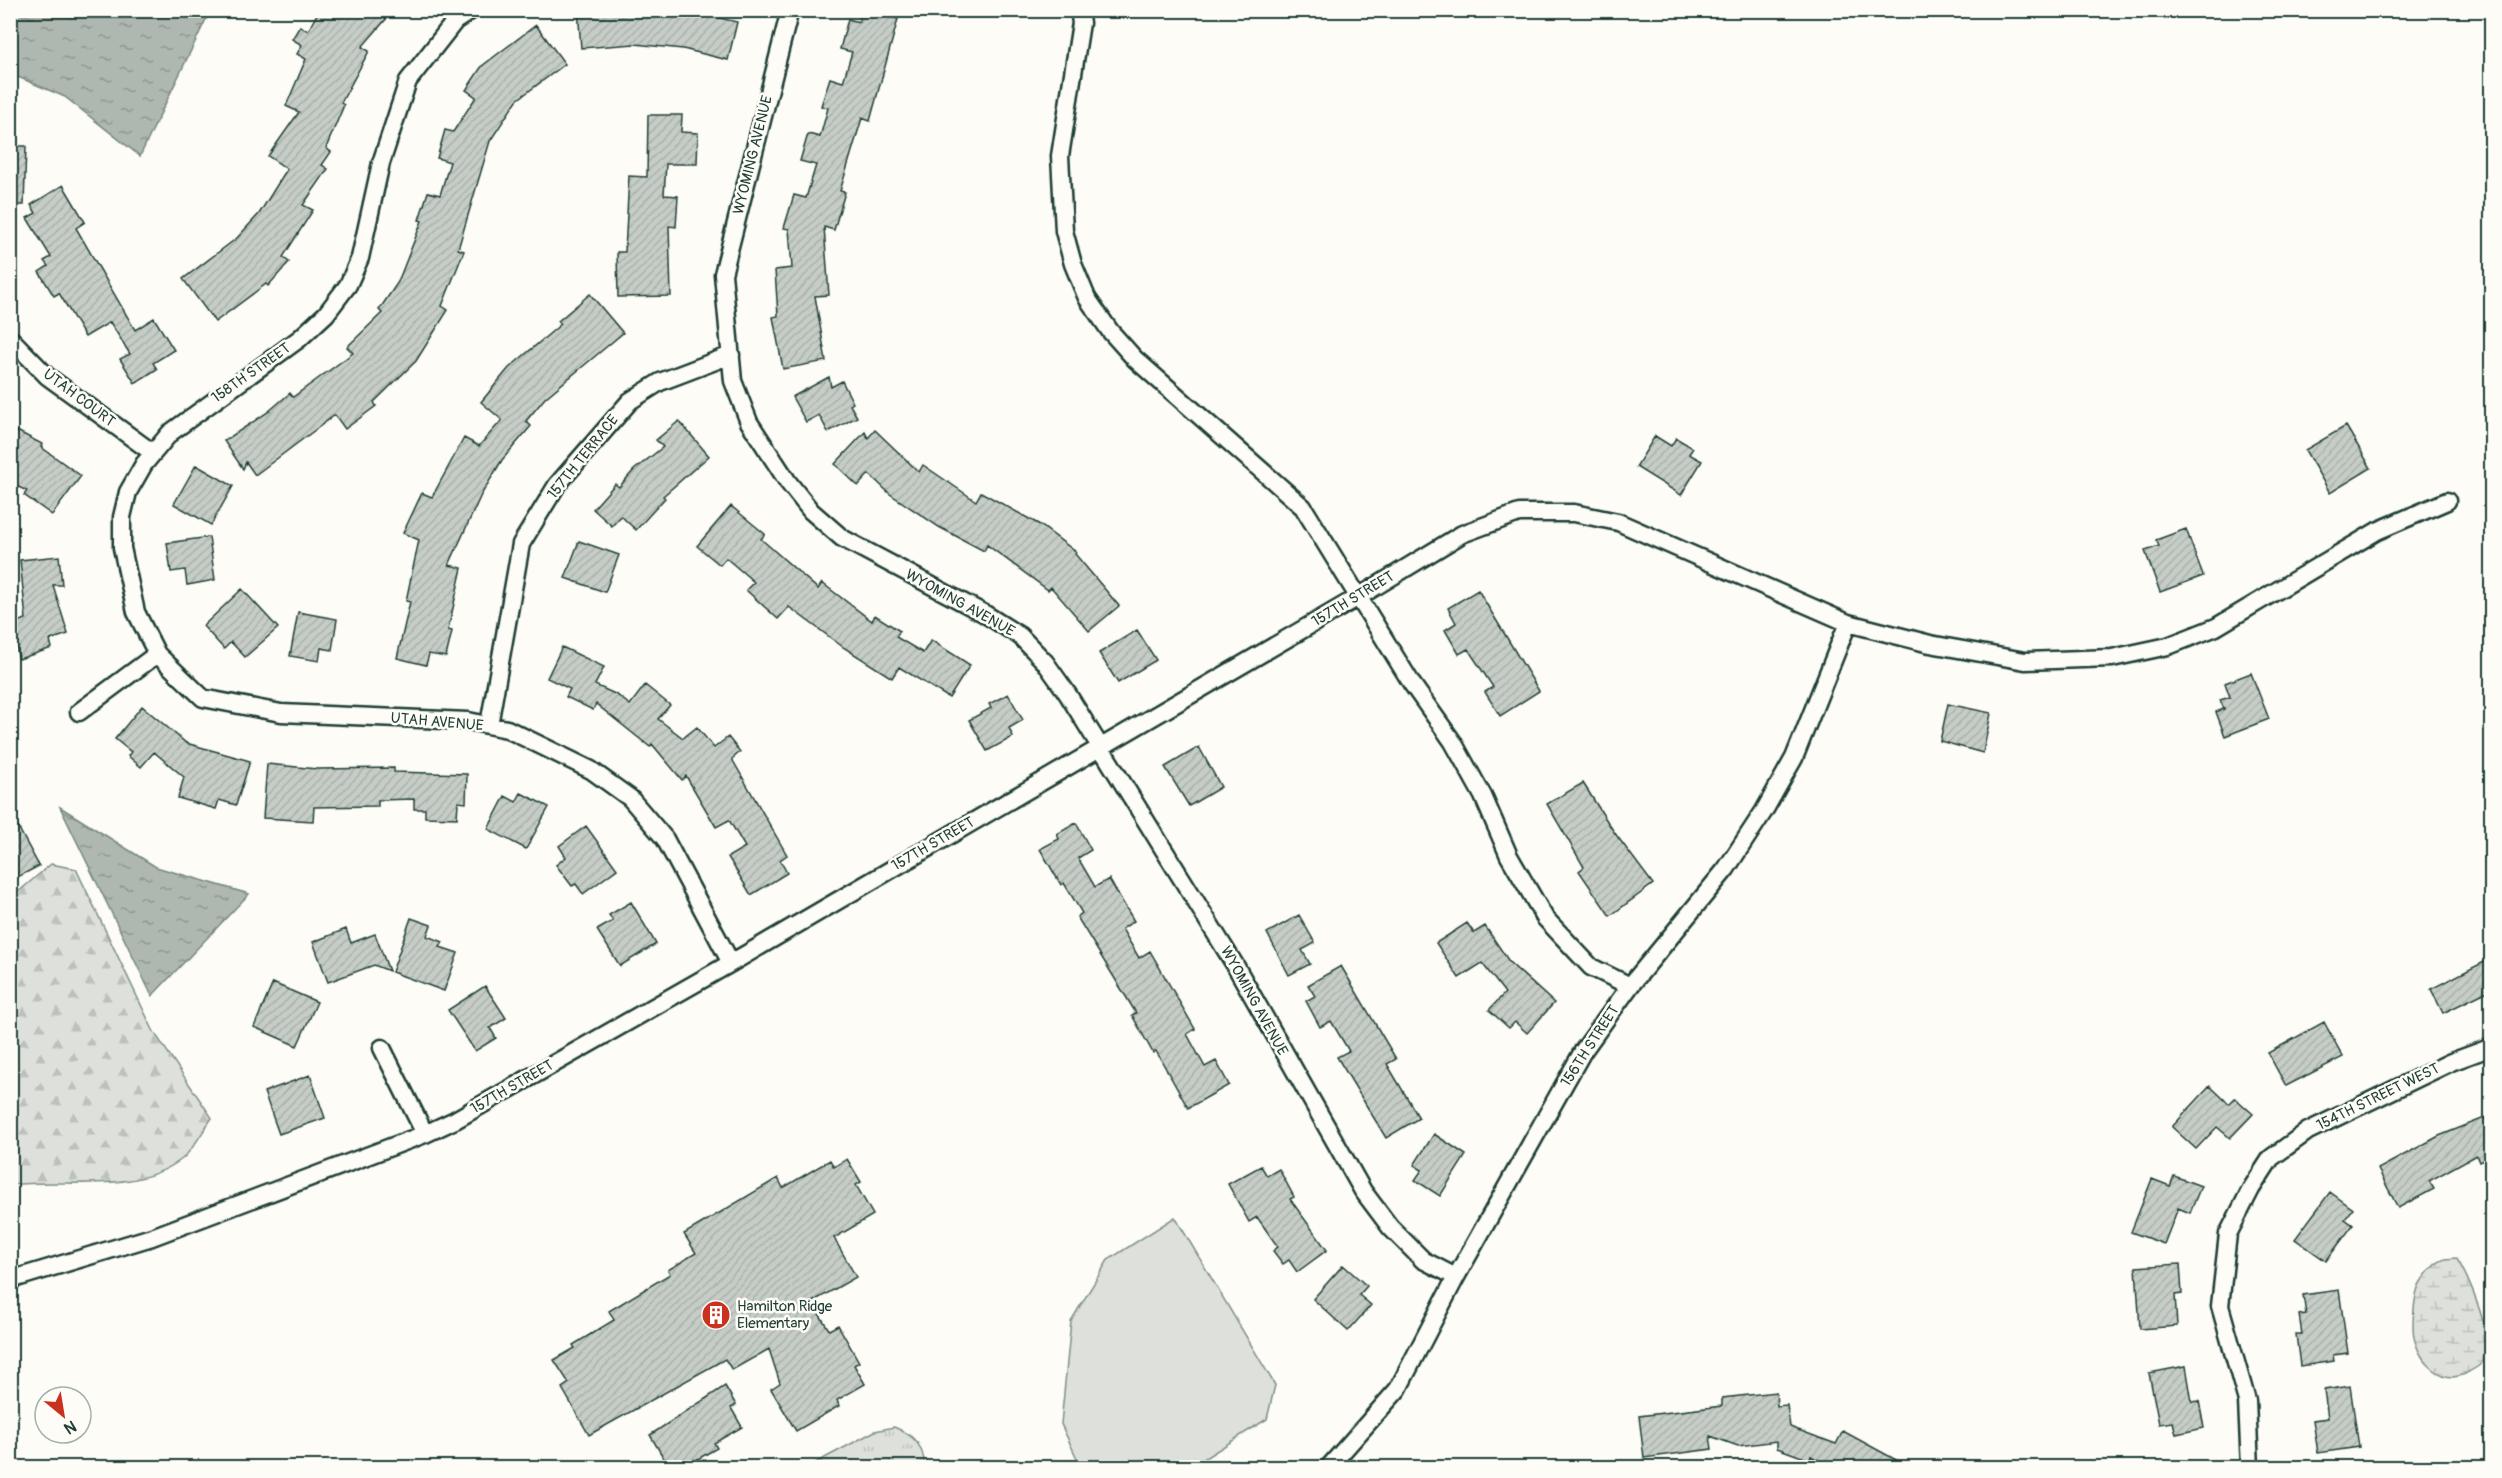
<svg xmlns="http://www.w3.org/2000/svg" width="2502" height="1478" font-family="Pangolin,sans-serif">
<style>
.grass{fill:url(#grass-tufts);stroke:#7e8e88;stroke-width:1.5}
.forest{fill:url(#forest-firs);stroke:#7e8e88;stroke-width:1.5}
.wetland{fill:url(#wetland-marsh);stroke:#7e8e88;stroke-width:1.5}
.pitch{fill:#dde0db;stroke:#7e8e88;stroke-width:1.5}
.water{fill:url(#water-ripples);stroke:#75877f;stroke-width:1.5}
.building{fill:url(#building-hatch);stroke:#1f3d34;stroke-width:1.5}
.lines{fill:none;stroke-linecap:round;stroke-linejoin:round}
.street-casing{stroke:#1f3d34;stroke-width:21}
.street{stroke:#fdfcf7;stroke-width:16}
.labels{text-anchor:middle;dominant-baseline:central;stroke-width:5;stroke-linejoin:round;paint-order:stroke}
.street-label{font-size:15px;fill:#1f3d34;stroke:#fdfcf7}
.poi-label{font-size:15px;fill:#1f3d34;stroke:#fdfcf7;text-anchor:start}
</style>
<defs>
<pattern id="grass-tufts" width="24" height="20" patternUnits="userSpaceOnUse" patternTransform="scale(1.5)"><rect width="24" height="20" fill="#dde0db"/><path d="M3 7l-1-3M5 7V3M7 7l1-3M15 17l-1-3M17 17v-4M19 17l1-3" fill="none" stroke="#bdc1bd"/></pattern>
<pattern id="forest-firs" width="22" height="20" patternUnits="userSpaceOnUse" patternTransform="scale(1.5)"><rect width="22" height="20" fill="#dde0db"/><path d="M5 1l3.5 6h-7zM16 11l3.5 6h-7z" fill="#bdc1bd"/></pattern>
<pattern id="wetland-marsh" width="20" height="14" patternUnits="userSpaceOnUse" patternTransform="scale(1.5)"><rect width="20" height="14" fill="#dde0db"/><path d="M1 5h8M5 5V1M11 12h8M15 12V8" fill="none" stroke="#bdc1bd"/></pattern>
<pattern id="water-ripples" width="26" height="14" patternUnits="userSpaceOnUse" patternTransform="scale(1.5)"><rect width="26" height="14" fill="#aeb8b1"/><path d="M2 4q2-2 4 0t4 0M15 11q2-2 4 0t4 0" fill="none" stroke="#8d9791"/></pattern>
<pattern id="building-hatch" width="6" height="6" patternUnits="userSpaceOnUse" patternTransform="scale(1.5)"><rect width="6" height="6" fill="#c6cdc7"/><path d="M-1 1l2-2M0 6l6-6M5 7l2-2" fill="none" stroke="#aab1ac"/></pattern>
</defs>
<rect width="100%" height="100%" fill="#fdfcf7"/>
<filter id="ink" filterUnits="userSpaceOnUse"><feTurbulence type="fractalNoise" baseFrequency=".0167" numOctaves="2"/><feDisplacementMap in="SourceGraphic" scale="12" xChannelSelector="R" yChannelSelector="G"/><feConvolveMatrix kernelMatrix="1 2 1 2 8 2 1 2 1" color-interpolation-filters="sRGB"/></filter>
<g filter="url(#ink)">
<!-- grass -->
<path class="grass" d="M894,1427C915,1436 923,1445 925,1467H808L875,1431Z"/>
<!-- forest -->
<path class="forest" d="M51,864L76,869L154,1032L212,1118C203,1130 194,1149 182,1159C135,1195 66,1178 11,1185V898Z"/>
<!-- wetland -->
<path class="wetland" d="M2456,1258C2468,1274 2494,1339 2486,1357C2482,1366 2473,1369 2465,1374C2442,1385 2421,1362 2415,1341C2411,1330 2414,1303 2417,1291C2419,1282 2433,1263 2443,1260C2446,1258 2452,1259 2456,1258Z"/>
<!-- pitch -->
<path class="pitch" d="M1175,1217L1275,1385L1267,1419L1191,1467H1081L1061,1424L1071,1321L1108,1260Z"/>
<!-- water -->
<path class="water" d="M16,11V10L210,11L140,156L65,97L11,74V18Z
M60,807L156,867L249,894L152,996Z"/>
<!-- building -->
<path class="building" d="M319,10H394L362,47L369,51L341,103L344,105L326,148L331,152L322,165L328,169L303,205L313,210L283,257L289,262L268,286L266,284L215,322L183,279L237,238L259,214L287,169L268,156L299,112L286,106L306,59L297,54L302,45L292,39L300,26L308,31Z
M578,10H621L652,15L653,10H686L737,22L728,60L683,49L635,44L581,48Z
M861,10L898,19L870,121L862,118L840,191L845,192L834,230L824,227L829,295L815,296L826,361L783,369L773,317L778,316L775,270L792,268L789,229L784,228L794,195L806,198L816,165L800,161L808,134L820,137L828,108L821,106L830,78L843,82L852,52L840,49L848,19L859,22Z
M536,25L565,64L517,100L490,141L458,249L464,251L442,306L448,310L416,361L374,402L376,406L345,429L335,415L255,475L246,462L243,469L224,441L268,412L290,393L293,397L353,353L347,347L382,313L379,310L398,282L422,221L419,220L428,192L440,195L450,162L437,158L445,130L453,132L476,97L466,90L482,66Z
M648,115H682L681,132L698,133L697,164H666L664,195L678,196L676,227L669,226L671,296L618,297L617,252H625L629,176L647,177Z
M10,146H26L24,205H10Z
M63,185L85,222L76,228L135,330L154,318L174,350L153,363L157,369L135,383L120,359L130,354L110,322L85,337L59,293L54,296L39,272L48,266L44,261L51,257L27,218L36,213L31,205Z
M590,294L623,333L545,398L526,421L531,426L502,460L481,495L449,565L462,568L448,630L452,631L446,657L429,654L426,665L397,658L410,602L406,601L419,540L403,533L422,493L432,497L464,438L479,446L502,420L481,402L509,368L561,324L558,321Z
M829,377L831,387L842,381L853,403L850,405L857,417L828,432L819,415L806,422L792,397Z
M679,421L709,456L663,496L665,498L636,530L621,516L612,526L593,509L615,484L619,487L634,470L663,447L656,440Z
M2346,426L2371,468L2330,493L2305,450Z
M875,430L919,472L923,465L976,501L981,492L1040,525L1076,552L1075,554L1119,606L1089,631L1051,587L1048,590L987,545L984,551L939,527L890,494L869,474L858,486L835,464L865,432L868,438Z
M17,431L42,444L41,447L81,476L52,515L24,495L27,491L10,483V442Z
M1655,436L1671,446L1676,438L1693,448L1689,454L1702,461L1681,495L1636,467Z
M196,465L233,486L211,525L174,504Z
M731,506L765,534L761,539L818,589L822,583L872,621L875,615L900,631L896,637L923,653L931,640L970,665L949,698L899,667L892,678L843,647L789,607L778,619L746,590L754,582L726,558L720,565L697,546Z
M2186,529L2203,576L2160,592L2145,551L2159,546L2156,540Z
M209,537L215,580L187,585L185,570L171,572L167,543Z
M579,541L619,555L605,592L565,578Z
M59,556L62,585H53L68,634L50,640L52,648L19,659L10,624L26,619L20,560Z
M242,589L278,628L245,657L231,642L224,649L203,626Z
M1478,590L1539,691L1500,716L1485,692L1493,687L1468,649L1459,654L1445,630L1456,623L1448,608Z
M298,612L337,619L332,650L321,648L319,661L290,656Z
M1137,630L1156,660L1118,683L1099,653Z
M562,647L604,667L595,685L617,695L630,705L645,685L670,705L658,719L683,738L697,727L714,748L728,737L740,752L732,759L787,855L780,860L787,873L751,895L728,857L745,847L729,820L716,827L686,776L682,780L652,744L650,747L596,704L593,710L566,697L570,689L547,678Z
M2251,673L2269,719L2225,736L2216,712L2224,709L2220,700L2230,697L2225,683Z
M1008,694L1023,720L1009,728L1013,737L987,751L969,720L991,708L989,704Z
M1948,704L1991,713L1983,753L1940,741Z
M142,706L186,743L250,761L236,805L219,800L216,809L178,798L184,777L154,752L141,767L128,756L131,752L115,739Z
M1199,747L1221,787L1189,806L1165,767Z
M267,764L317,769L394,768V772L467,774L466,803L458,802L457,818L425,817V809H414V799L378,800V806L314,807L313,821L263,818Z
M1583,783L1614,832L1653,884L1610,916L1579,871L1584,867L1547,804Z
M521,793L549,807L526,849L488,829L505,796L516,802Z
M10,812L39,866L10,881Z
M1076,823L1091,850L1078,858L1095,887L1109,879L1134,921L1122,929L1139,958L1150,951L1195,1029L1187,1034L1205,1067L1216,1061L1229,1085L1188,1108L1156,1051L1153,1053L1132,1015L1136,1013L1077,917L1082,913L1064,883L1061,885L1040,849L1059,839L1057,834Z
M586,826L617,869L583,894L576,884L572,886L556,865L566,857L559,846Z
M631,902L656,944L620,966L597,930L613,921L609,915Z
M1299,915L1315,943L1302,950L1310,964L1289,975L1267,933Z
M411,918L431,925L427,936L443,942L440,947L458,953L444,991L392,972Z
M1467,923L1474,933L1485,926L1510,963L1554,1003L1527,1033L1515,1022L1509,1028L1489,1010L1505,993L1482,963L1459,978L1436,943Z
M346,929L351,943L375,934L389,971L374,965L328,982L313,942Z
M2492,958V989L2443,1013L2431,989Z
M1341,966L1396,1059L1387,1064L1419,1118L1386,1138L1337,1057L1349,1051L1331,1021L1320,1027L1306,1001L1315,996L1308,985Z
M273,983L317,1002L297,1046L254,1027Z
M485,986L506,1018L490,1028L496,1038L475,1051L448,1010Z
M2324,1022L2343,1057L2286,1086L2268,1053Z
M310,1075L325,1118L279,1134L264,1092Z
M2210,1086L2229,1104L2235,1098L2253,1114L2230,1138L2217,1127L2196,1149L2172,1127Z
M2492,1115V1156L2479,1162L2476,1155L2429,1181L2434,1189L2398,1208L2378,1169L2439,1136Z
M1434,1134L1466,1155L1440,1196L1415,1180L1422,1170L1414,1165Z
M847,1159L861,1182L856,1185L873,1215L834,1238L856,1277L812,1302L829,1330L838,1325L859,1362L854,1365L865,1384L837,1400L839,1406L796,1431L771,1389L780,1383L769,1349L732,1370L725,1359L589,1435L562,1388L569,1383L554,1360L575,1348L573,1345L614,1320L609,1311L670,1274L668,1270L696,1253L684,1234L778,1178L783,1188L830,1160L834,1167Z
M1261,1166L1267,1176L1279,1169L1294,1197L1290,1199L1327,1250L1297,1272L1289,1260L1283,1264L1273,1251L1278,1247L1257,1217L1249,1222L1228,1184Z
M2174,1176L2201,1186L2190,1213L2178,1208L2164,1244L2131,1232L2152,1179L2170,1186Z
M2330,1192L2353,1209L2345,1219L2353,1225L2326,1261L2295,1239Z
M2180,1264L2182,1294L2175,1295L2177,1326L2140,1329L2136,1267Z
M1343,1265L1367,1286L1359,1295L1371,1305L1348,1331L1313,1299Z
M2339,1290L2348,1353L2333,1355L2334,1361L2300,1366L2296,1334H2302L2299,1315L2306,1314L2303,1295Z
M2186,1366L2192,1402L2199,1401L2204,1428L2176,1434L2173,1422L2159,1424L2149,1373Z
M725,1386L736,1405L731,1408L742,1427L714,1443L717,1448L684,1467H669L650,1435Z
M2350,1386L2359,1447L2318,1453L2313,1420L2328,1418L2324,1390Z
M1776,1392L1777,1406L1787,1405L1790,1427L1836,1444L1843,1431L1909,1467H1831L1811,1456L1810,1460L1777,1448V1441L1738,1446L1710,1436L1712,1449L1644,1458L1639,1416L1722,1406V1398Z"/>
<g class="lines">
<!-- street casing -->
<g class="street-casing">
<path id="street" d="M472,10L455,21L408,81L381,163L360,258L348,285L326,314L299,339L170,433L144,464L128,492L122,517V548L136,612L157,654L203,698L281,713L468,721L507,729L591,770L630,798L665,839L731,963
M790,10L723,274L733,381L749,422L788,482L811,511L842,538L985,614L1020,636L1045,662L1067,693L1235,965L1363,1191L1390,1227L1423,1260L1456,1277
M1079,10L1081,23L1060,156L1064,231L1073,264L1087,298L1110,331L1135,359L1303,507L1412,684L1453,742L1483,796L1509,856L1545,918L1591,967L1630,986
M10,338L47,376L153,453
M79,712L157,654
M489,725L521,544L557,485L630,401L660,382L731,355
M382,1048L425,1134
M10,1280L152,1237L425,1134L455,1120L731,963L1360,596L1462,534L1519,513H1574L1618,522L1848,623L1930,644L2025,661L2112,658L2168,646L2216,627L2377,531L2447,501
M1328,1468L1398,1389L1456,1277L1583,1051L1630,986L1726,869L1764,811L1794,758L1848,623
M2250,1468L2247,1401L2220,1306L2228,1234L2251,1189L2271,1158L2308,1131L2451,1062L2492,1047"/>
</g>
<!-- street -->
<use href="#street" class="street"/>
</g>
</g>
<!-- icons -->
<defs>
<g id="building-disc" transform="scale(1.5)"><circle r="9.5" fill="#c8321e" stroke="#fdfcf7"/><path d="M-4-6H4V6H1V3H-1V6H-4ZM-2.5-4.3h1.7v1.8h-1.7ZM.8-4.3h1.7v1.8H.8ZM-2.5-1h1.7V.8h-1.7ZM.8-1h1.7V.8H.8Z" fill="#fff"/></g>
</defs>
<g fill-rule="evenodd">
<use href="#building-disc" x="716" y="1315"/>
</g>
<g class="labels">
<!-- street labels -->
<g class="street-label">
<text transform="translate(753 155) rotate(-76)">WYOMING AVENUE</text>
<text transform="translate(251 373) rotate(-35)">158TH STREET</text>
<text transform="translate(79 398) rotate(37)">UTAH COURT</text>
<text transform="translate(583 457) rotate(-51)">157TH TERRACE</text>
<text transform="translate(1353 599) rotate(-31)">157TH STREET</text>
<text transform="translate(960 603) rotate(29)">WYOMING AVENUE</text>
<text transform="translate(437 722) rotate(5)">UTAH AVENUE</text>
<text transform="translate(933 844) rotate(-30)">157TH STREET</text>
<text transform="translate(1254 1001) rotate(61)">WYOMING AVENUE</text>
<text transform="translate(1590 1046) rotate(-57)">156TH STREET</text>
<text transform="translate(512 1087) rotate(-30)">157TH STREET</text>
<text transform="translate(2378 1097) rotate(-26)">154TH STREET WEST</text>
</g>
<!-- poi labels -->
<g class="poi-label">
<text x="737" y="1306">Hamilton Ridge<tspan x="737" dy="17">Elementary</tspan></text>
</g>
</g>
<!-- margin -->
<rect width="2502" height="1478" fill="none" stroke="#fdfcf7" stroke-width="36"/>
<rect x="18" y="18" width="2466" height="1442" fill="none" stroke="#1f3d34" stroke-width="2" filter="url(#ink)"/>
<!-- north arrow -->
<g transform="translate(63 1415) rotate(150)"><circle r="28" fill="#fdfcf7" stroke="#a4b0a9" stroke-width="1.5"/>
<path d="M0-4.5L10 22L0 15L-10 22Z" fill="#c8321e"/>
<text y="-9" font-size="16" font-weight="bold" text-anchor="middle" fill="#1f3d34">N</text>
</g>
</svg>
